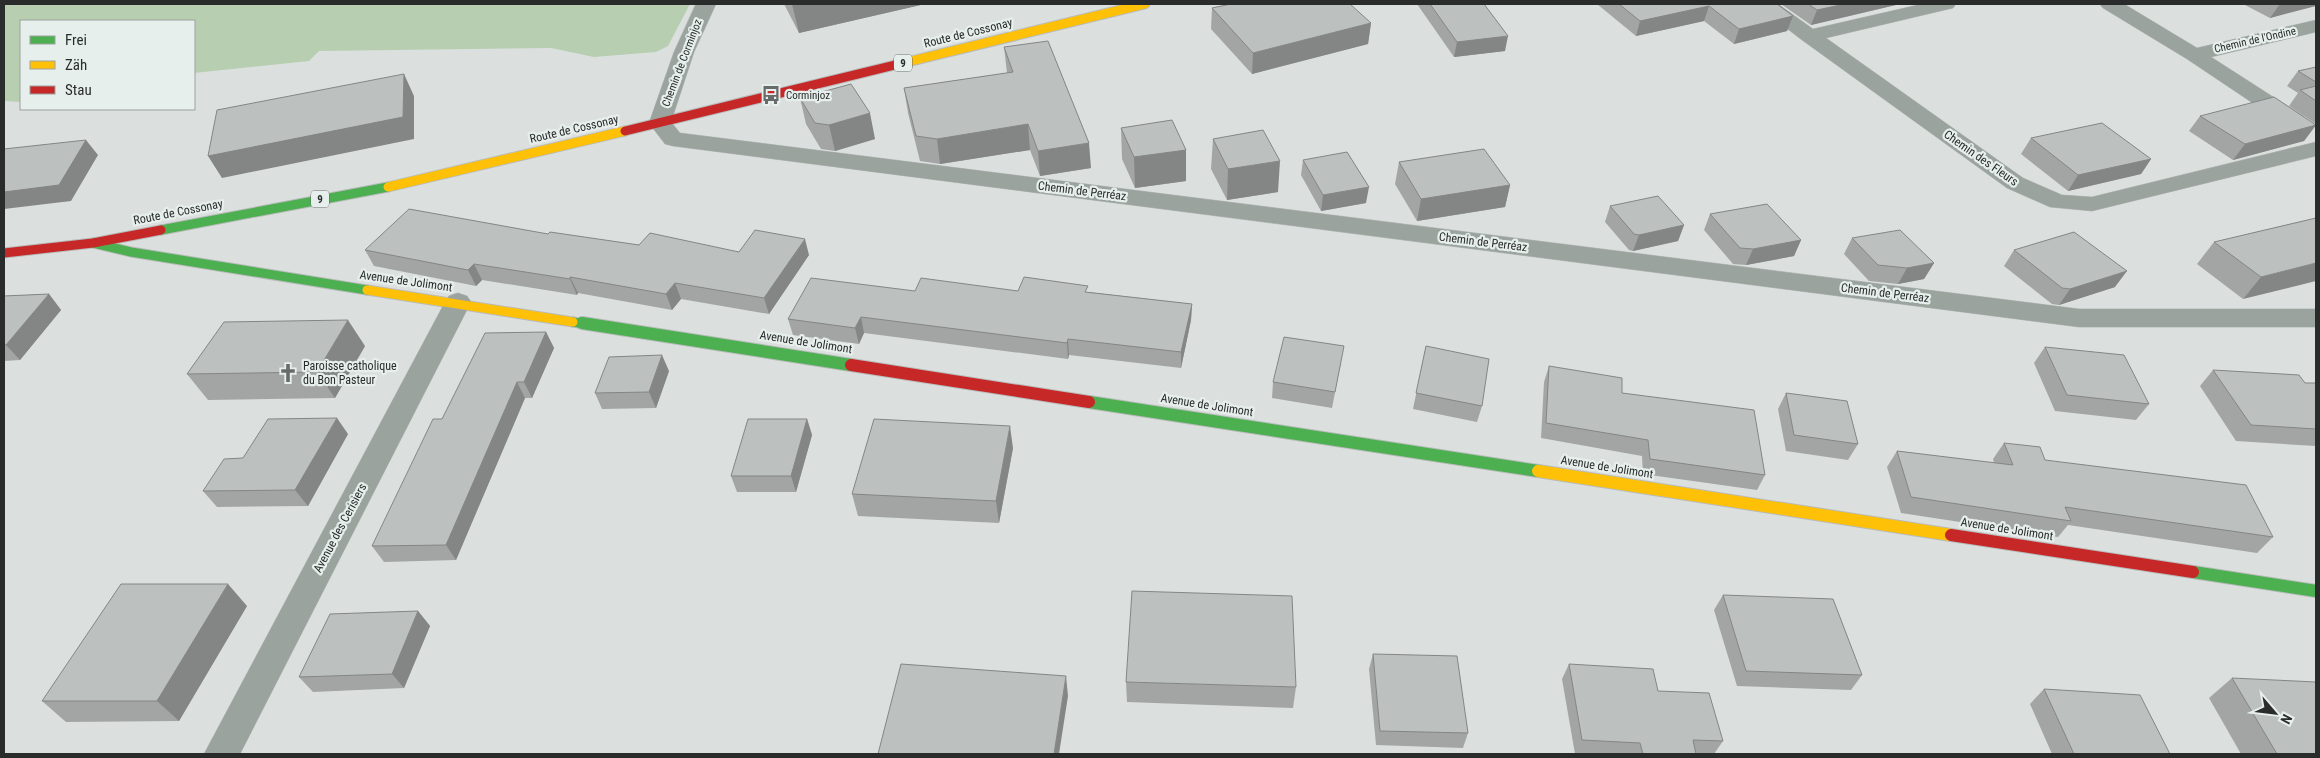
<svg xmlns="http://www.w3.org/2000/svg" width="2320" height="758" font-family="'Roboto Condensed',sans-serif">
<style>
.green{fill:#b8ceb1}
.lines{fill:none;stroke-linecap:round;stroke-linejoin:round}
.street-casing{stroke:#b8bbba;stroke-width:1}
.fast-far1-casing{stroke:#b8bbba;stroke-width:11}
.fast-casing{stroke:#b8bbba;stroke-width:14}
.slow-far1-casing{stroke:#b8bbba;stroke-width:11}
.slow-casing{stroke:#b8bbba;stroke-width:14}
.jam-far1-casing{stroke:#b8bbba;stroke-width:11}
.jam-casing{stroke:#b8bbba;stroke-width:14}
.street{fill:#9aa39e;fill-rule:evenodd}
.fast-far1{stroke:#4caf50;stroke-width:9}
.fast{stroke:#4caf50;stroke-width:12}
.slow-far1{stroke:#ffc107;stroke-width:9}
.slow{stroke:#ffc107;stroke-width:12}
.jam-far1{stroke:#c62828;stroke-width:9}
.jam{stroke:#c62828;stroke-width:12}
.wall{fill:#a2a5a4}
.shaded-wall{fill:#848686}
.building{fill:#bcc0bf;stroke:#848686}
.labels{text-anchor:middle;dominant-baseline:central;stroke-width:4.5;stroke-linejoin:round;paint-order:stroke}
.far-street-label{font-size:11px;fill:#292c2b;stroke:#e7efed}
.shield{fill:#e7efed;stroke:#626665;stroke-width:1}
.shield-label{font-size:11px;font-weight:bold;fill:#292c2b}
.far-poi-label{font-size:11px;fill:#292c2b;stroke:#e7efed;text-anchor:start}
.street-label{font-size:12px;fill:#292c2b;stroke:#e7efed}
.poi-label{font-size:12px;fill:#292c2b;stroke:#e7efed;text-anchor:start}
</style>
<rect width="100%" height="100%" fill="#dbe0df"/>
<!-- green -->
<path class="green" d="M4,4H690L668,46L656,52L594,57L551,48L319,51L309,61L194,73V21H21V102L4,101Z"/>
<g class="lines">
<!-- street casing -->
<g class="street-casing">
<path id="street" d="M696,4H716L694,52L671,122L680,133L2079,309H2316V327H2079L673,146L665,144L649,123L674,52Z
M1755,4H1778L1813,29L1922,4H1956L1953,8L1826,38L2023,178L2062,195L2092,197L2316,142V156L2092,211L2050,207L2007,188L1802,40Z
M2100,4H2124L2197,48L2316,20V32L2211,57L2303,116L2306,121L2303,126L2295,128L2287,126L2187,59L2103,8Z
M458,293L467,296L471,302L240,754H204L445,302L449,296Z"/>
</g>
<!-- fast-far1 casing -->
<g class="fast-far1-casing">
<path id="fast-far1" d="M161,230L388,187
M93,243L131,252L367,290
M573,322L590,325"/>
</g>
<!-- fast casing -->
<g class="fast-casing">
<path id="fast" d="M582,323L851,365
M1089,402L1538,471
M2193,572L2316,591"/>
</g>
<!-- slow-far1 casing -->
<g class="slow-far1-casing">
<path id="slow-far1" d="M899,64L1145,4
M388,187L625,131
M367,290L573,322"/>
</g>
<!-- slow casing -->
<g class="slow-casing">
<path id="slow" d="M1538,471L1951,535"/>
</g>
<!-- jam-far1 casing -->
<g class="jam-far1-casing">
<path id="jam-far1" d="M625,131L899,64
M4,253L93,243L161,230"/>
</g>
<!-- jam casing -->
<g class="jam-casing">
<path id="jam" d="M851,365L1089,402
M1951,535L2193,572"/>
</g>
<!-- street -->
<use href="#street" class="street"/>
<!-- fast-far1 -->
<use href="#fast-far1" class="fast-far1"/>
<!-- fast -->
<use href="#fast" class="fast"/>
<!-- slow-far1 -->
<use href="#slow-far1" class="slow-far1"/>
<!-- slow -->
<use href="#slow" class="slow"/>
<!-- jam-far1 -->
<use href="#jam-far1" class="jam-far1"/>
<!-- jam -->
<use href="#jam" class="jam"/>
</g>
<!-- wall -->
<path class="wall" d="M784,4H925L799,33Z
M1417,4H1484L1505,51L1454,57Z
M1597,4H1777L1793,16L1787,31L1734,44L1704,21L1636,36Z
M1781,4H1900L1811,25Z
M2243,4H2316L2270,18Z
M1212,8L1371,23L1368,44L1252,74L1211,29Z
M1004,47L1091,168L1040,176L1030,150L940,164L920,161L908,113L904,88L1007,73Z
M2316,67V124L2289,106L2298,93L2287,86L2298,71Z
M800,98L875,139L835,151L821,149L806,124Z
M2200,116L2316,125L2304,141L2233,160L2189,131Z
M1121,128L1186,150V181L1135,188L1122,159Z
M2031,138L2151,159L2141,174L2068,191L2021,154Z
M1213,139L1278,192L1227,200L1211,169Z
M1303,160L1366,203L1321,211L1301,175Z
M1399,162L1510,185L1505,207L1417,221L1395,184Z
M1610,206L1684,225L1678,241L1633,251L1629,250L1605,222Z
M1710,214L1801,240L1794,256L1746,265L1733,264L1704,230Z
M2316,218L2243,299L2197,264L2214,242Z
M548,234L639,245L739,252L809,255L769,314L681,299L672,310L578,293L577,295L482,280L476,286L374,266L365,250Z
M1852,238L1934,263L1924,279L1898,284L1869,281L1844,254Z
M2014,250L2115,287L2059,305L2052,304L2004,266Z
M915,291L1088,292L1192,304L1191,320L1181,368L1069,355L1068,359L864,333L859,344L793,335L788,319Z
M49,294L61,310L20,360L4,361V296Z
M546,332L554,348L532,398H525L456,560L384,562L372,546L442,419Z
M365,346L335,398L208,400L187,374Z
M1426,346L1482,406L1477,422L1413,409Z
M2045,347L2149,404L2136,420L2055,411L2034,363Z
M1341,362L1332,408L1272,398L1273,382Z
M1549,366L1622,393L1765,475L1757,490L1643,474L1642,456L1541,438L1544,382Z
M2213,370L2305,383H2316V446L2236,441L2200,386Z
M669,371L656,408L602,409L595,393Z
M1786,393L1858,444L1848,460L1786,451L1778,409Z
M807,419L812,435L796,492H737L731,476Z
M348,434L308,506L217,507L203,491L243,458Z
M2004,443L2045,460L2273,537L2257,553L2068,525L2058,537L1901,513L1887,467L1897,451L1994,463L1993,459Z
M1013,448L999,523L858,516L852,494Z
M1723,595L1862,675L1851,690L1737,686L1714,610Z
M247,606L179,721L66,722L42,701Z
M418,611L430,626L404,688L313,692L299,677Z
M1373,654L1468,733L1463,748L1376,745L1369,669Z
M1569,664L1658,691L1723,741L1714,754H1575L1562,679Z
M2232,678L2316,754H2241L2209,698Z
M1126,682L1296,687L1293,708L1127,702Z
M2044,689L2170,754H2052L2030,704Z"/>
<!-- shaded-wall -->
<path class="shaded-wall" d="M792,4H925L799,33Z
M1845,4H1900L1811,25L1817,10Z
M2280,4H2316V6L2270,18Z
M1709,6L1704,21L1636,36L1640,21Z
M1793,16L1787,31L1734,44L1739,29Z
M1371,23L1368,44L1252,74L1253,53Z
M1508,36L1505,51L1454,57L1457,42Z
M404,74L414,96V139L222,178L208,156Z
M870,113L875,139L835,151L829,125Z
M1028,124L1030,150L940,164L937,139Z
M2316,125L2304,141L2233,160L2245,144Z
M86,140L98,155L71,201L4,209V192Z
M1089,143L1091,168L1040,176L1038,151Z
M1186,150V181L1135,188L1134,157Z
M2151,159L2141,174L2068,191L2078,175Z
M1280,161L1278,192L1227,200L1228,169Z
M1510,185L1505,207L1417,221L1421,199Z
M1369,187L1366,203L1321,211L1323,195Z
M1684,225L1678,241L1633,251L1639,235Z
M805,239L809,255L769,314L764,298Z
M1801,240L1794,256L1746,265L1753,249Z
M1934,263L1924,279L1898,284L1907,268Z
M2316,263V281L2243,299L2261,277Z
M474,264L482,280L476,286L468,270Z
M2127,271L2115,287L2059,305L2070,289Z
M570,277L578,293L577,295L570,279Z
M675,283L681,299L672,310L666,294Z
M49,294L61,310L20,360L6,345Z
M1192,304L1191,320L1181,368V352Z
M861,317L864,333L859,344L855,328Z
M348,320L365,346L335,398L317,372Z
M546,332L554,348L532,398L524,382Z
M1068,339L1069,355L1068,359L1067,343Z
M662,355L669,371L656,408L649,392Z
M517,382L525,398L456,560L446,545Z
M337,418L348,434L308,506L295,490Z
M807,419L812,435L796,492L791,476Z
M1010,426L1013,448L999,523L996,501Z
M228,584L247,606L179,721L157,701Z
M418,611L430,626L404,688L392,674Z
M1066,676L1068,696L1059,754H1054Z"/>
<!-- building -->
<path class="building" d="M1231,4H1350L1371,23L1253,53L1212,8Z
M1430,4H1484L1508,36L1457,42Z
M1619,4H1777L1793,16L1739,29L1709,6L1640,21Z
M1808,4H1845L1817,10Z
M1048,41L1089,143L1038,151L1028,124L937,139L916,136L904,88L1013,72L1004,47Z
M2316,67V82L2298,71Z
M404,74L403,117L208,156L217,110Z
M851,84L870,113L829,125L815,123L800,98Z
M2316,86V101L2300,90Z
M2274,97L2316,125L2245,144L2200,116Z
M1172,120L1186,150L1134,157L1121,128Z
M2102,123L2151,159L2078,175L2031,138Z
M1263,130L1280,161L1228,169L1213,139Z
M86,140L59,185L4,192V149Z
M1484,149L1510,185L1421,199L1399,162Z
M1347,152L1369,187L1323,195L1303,160Z
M1658,196L1684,225L1639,235L1634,234L1610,206Z
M1767,204L1801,240L1753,249L1740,248L1710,214Z
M409,209L548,234L550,232L639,245L650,233L739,252L755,230L805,239L764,298L675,283L666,294L570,277V279L474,264L468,270L365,250Z
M2316,218V263L2261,277L2214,242Z
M1900,230L1934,263L1907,268L1878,265L1852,238Z
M2074,232L2127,271L2070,289L2062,288L2014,250Z
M1024,277L1088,286L1085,292L1192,304L1181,352L1068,339L1067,343L861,317L855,328L788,319L811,278L915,291L921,278L1018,291Z
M49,294L6,345H4V296Z
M348,320L317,372L187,374L224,322Z
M546,332L524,382H517L446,545L372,546L433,419H442L485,333Z
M1284,337L1344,346L1335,392L1273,382Z
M1426,346L1489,359L1482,406L1416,393Z
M2045,347L2124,355L2149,404L2067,395Z
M662,355L649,392L595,393L609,357Z
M1549,366L1622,378V393L1754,410L1765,475L1650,459L1648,440L1546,423Z
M2213,370L2299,375L2305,383H2316V429L2251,425Z
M1786,393L1847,401L1858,444L1794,435Z
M337,418L295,490L203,491L224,459L243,458L268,419Z
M748,419H807L791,476H731Z
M874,419L1010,426L996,501L852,494Z
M2004,443L2040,447L2045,460L2246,485L2273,537L2065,507L2071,521L1911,497L1897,451L2013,465Z
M121,584H228L157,701H42Z
M1132,591L1292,596L1296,687L1126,682Z
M1723,595L1833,599L1862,675L1746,671Z
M418,611L392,674L299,677L330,614Z
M1373,654L1457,656L1468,733L1380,731Z
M901,664L1066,676L1054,754H878Z
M1569,664L1653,669L1658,691L1709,693L1723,741L1693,740L1696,754H1643L1640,743L1582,740Z
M2232,678L2316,682V754H2277Z
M2044,689L2140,695L2170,754H2074Z"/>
<!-- icons -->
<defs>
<g id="bus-bare" transform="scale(1.5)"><path d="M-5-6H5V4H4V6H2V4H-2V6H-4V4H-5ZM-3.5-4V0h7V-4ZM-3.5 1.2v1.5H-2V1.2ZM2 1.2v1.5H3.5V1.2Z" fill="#676b6a" stroke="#e7efed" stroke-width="2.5" paint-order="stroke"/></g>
<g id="church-bare" transform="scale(1.5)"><path d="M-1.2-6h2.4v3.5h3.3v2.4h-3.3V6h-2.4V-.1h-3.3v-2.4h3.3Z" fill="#676b6a" stroke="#e7efed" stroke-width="2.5" paint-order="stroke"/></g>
</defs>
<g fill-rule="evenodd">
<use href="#bus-bare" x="771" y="95"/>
<use href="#church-bare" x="288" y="373"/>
</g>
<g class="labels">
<!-- far-street labels -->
<g class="far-street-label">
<text transform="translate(2255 40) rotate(-13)">Chemin de l'Ondine</text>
<text transform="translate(682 63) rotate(-69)">Chemin de Corminjoz</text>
</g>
<!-- shield labels -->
<g class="shield">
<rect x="894" y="54.5" width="18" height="17" rx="4"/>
<rect x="311" y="190.5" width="18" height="17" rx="4"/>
</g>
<g class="shield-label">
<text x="903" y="63">9</text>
<text x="320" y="199">9</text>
</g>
<!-- far-poi labels -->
<g class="far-poi-label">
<text x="786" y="95">Corminjoz</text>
</g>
<!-- street labels -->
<g class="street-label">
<text transform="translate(968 33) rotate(-14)">Route de Cossonay</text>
<text transform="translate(574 129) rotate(-13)">Route de Cossonay</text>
<text transform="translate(1981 158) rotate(35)">Chemin des Fleurs</text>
<text transform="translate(1082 191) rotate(7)">Chemin de Perréaz</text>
<text transform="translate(178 212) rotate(-11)">Route de Cossonay</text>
<text transform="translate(1483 242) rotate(7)">Chemin de Perréaz</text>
<text transform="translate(406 281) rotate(8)">Avenue de Jolimont</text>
<text transform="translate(1885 293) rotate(7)">Chemin de Perréaz</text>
<text transform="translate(806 342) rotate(9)">Avenue de Jolimont</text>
<text transform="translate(1207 405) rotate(9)">Avenue de Jolimont</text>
<text transform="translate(1607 467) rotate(9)">Avenue de Jolimont</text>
<text transform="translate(340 528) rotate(-62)">Avenue des Cerisiers</text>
<text transform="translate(2007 529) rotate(9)">Avenue de Jolimont</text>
</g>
<!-- poi labels -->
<g class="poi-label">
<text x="303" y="366">Paroisse catholique<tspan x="303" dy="14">du Bon Pasteur</tspan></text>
</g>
</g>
<!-- border -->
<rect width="2320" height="758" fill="none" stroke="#292c2b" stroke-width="10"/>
<!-- legend -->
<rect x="20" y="20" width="175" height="90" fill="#e7efed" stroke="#9ba19f"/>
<rect x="30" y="36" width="25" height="8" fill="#4caf50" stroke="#9ba19f"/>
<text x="65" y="45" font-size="15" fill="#292c2b">Frei</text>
<rect x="30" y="61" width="25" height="8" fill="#ffc107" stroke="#9ba19f"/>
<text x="65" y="70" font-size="15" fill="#292c2b">Zäh</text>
<rect x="30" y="86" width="25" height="8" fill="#c62828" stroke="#9ba19f"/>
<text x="65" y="95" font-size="15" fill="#292c2b">Stau</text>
<!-- north arrow -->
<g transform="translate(2275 713) rotate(118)" stroke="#e7efed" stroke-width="4" paint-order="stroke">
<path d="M0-4L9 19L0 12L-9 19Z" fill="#292c2b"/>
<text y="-8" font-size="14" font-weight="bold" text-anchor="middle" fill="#292c2b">N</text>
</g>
</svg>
